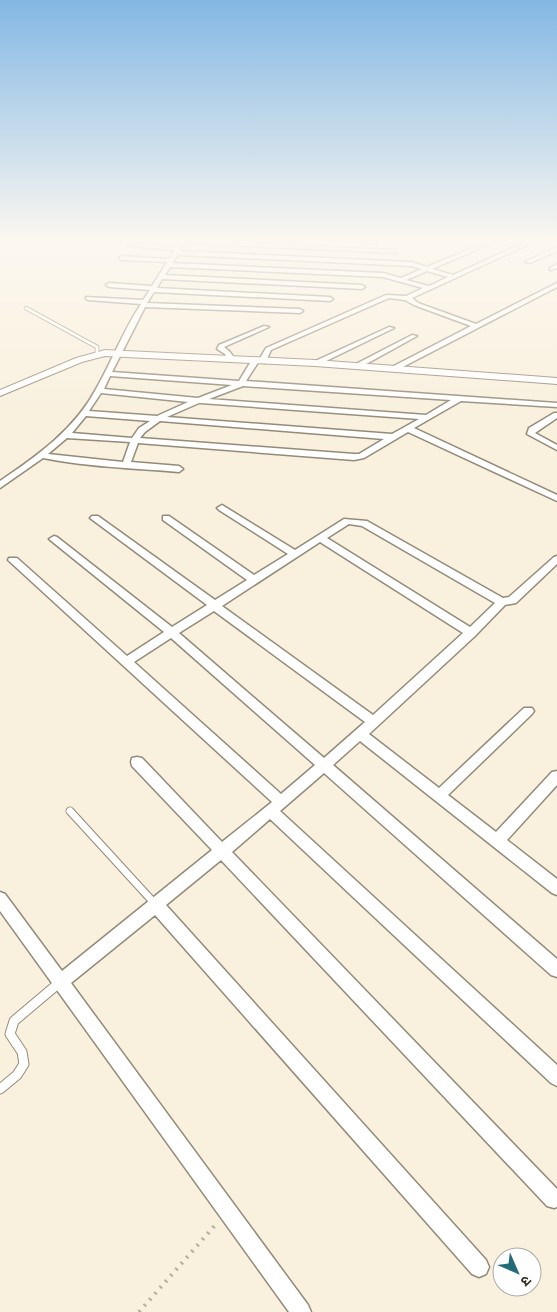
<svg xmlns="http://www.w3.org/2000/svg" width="557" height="1312" font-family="Signika,'Noto Sans Devanagari',sans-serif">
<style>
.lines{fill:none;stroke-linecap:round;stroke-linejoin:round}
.service-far2-casing{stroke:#938b79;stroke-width:4.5}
.service-far1-casing{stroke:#938b79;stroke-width:9}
.service-casing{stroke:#938b79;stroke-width:11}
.minor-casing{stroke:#938b79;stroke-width:3}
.tertiary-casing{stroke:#938b79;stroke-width:2}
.path{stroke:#b5ae9f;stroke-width:4;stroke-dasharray:2 6;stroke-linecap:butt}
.service-far2{stroke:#fff;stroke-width:3}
.service-far1{stroke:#fff;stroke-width:7}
.service{stroke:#fff;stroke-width:9}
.minor{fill:#fff;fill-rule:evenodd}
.tertiary{fill:#fff;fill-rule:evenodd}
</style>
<rect width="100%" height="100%" fill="#f9f0dd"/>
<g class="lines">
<!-- service-far2 casing -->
<g class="service-far2-casing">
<path id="service-far2" d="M26,308L97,347V354"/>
</g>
<!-- service-far1 casing -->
<g class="service-far1-casing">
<path id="service-far1" d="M70,811L156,905"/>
</g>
<!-- service casing -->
<g class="service-casing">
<path id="service" d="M0,1089L17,1075L24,1064L22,1052L10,1034L14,1021L59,983"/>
</g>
<!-- minor casing -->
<g class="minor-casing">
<path id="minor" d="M181,240L394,250L396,253L185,243L180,251L411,262L427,267L491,240H499L432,269L453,275L530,240H538L412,298L418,303L476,324L555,284L557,283V287L395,371L388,369L471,326L414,305L405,300L389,298L271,350L265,363L259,361L246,381L557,403V407L461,401L414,428L557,495V501L408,432L364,458L354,460L138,443L131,462L179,466L183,469L179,472C134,468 88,467 43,458L0,488V481C37,456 75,429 96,389C112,361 123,331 141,304L88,300L86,299V297L143,300L150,290L109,287L106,285L109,283L152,286L167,262L122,260L119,258L122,256L169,259L175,250L128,246L131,244L177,247ZM178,255L411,266L422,269L401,278L383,273L172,263ZM170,267L383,277L423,288L406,296L386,295L266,348L259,360L253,358L239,381L112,372L145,307L300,313L303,311L300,309L147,303L154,292L330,301L333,299L330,297L157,288L162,279L362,289L365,287L362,285L165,275ZM427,271L448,277L429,286L406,280ZM110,376L232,385L198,398L104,389ZM243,386L451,400L426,415L209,399ZM101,393L188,402L157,416L89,411ZM199,403H201L419,419L392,434L167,417ZM86,416L150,421L139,428L132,438L72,433ZM160,421L384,439L359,454H354L140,438L145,432ZM67,438L130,442L123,462L48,454Z
M359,240H381L382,241L379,243Z
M554,248H557V251L530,263L525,262Z
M557,264V268L550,270V268Z
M264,326L269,327L224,347L230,352L235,359L234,361H228L225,354L217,349L219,345Z
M389,327L394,328L318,365L311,363Z
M412,335L417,336L359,368L352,366Z
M554,413H557V418L535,433L557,445V450L527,434L529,428Z
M222,505L295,550L344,519L367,521L503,598L509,597L554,557L557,556V564L516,603L505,605L475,636L369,734L439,788L524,708H532L534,711L532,714L448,795L496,832L552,772L557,771V785L507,840L557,879V895L552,893L360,741L333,765L557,959V977L551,975L324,773L280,811L557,1065V1086L551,1083L270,819L232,852L557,1189V1207L554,1208L547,1206L221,860L166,905L486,1260L489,1267L486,1274L479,1277L472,1274L155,915L71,983L308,1305L311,1312H289L0,911V892L5,894L62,971L212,850L132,766L131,762L132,758L137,757L142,758L222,842L272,802L8,560L9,558H17L127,656L164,632L49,539L54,536L57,537L172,627L207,605L90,518L92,516H98L215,600L247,580L163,520V516H169L254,575L288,554L219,510L217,508ZM349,524L362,526L495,603L470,627L327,538ZM320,542L463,633L373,715L222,606ZM214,611L365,722L324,758L179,633ZM171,638L315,765L281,794L134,662Z"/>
</g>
<!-- tertiary casing -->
<g class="tertiary-casing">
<path id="tertiary" d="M105,350L315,360L557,378V384L315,366L105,356L82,362L0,396V390L76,358Z"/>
</g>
<!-- path -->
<path class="path" d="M139,1312L217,1223"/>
<!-- service-far2 -->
<use href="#service-far2" class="service-far2"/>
<!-- service-far1 -->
<use href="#service-far1" class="service-far1"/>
<!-- service -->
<use href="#service" class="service"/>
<!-- minor -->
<use href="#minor" class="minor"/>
<!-- tertiary -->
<use href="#tertiary" class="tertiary"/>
</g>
<!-- sky -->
<linearGradient id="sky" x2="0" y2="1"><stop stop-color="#83b7e4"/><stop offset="0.57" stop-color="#fcf8f0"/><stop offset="1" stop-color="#fcf8f0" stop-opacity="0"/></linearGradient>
<rect width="557" height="424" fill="url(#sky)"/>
<!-- north arrow -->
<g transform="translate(517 1272) rotate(135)"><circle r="24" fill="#fefefe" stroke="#adaba8"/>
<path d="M0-4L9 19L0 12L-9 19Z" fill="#236b78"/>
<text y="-8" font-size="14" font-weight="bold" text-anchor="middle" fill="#332f28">उ</text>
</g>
</svg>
